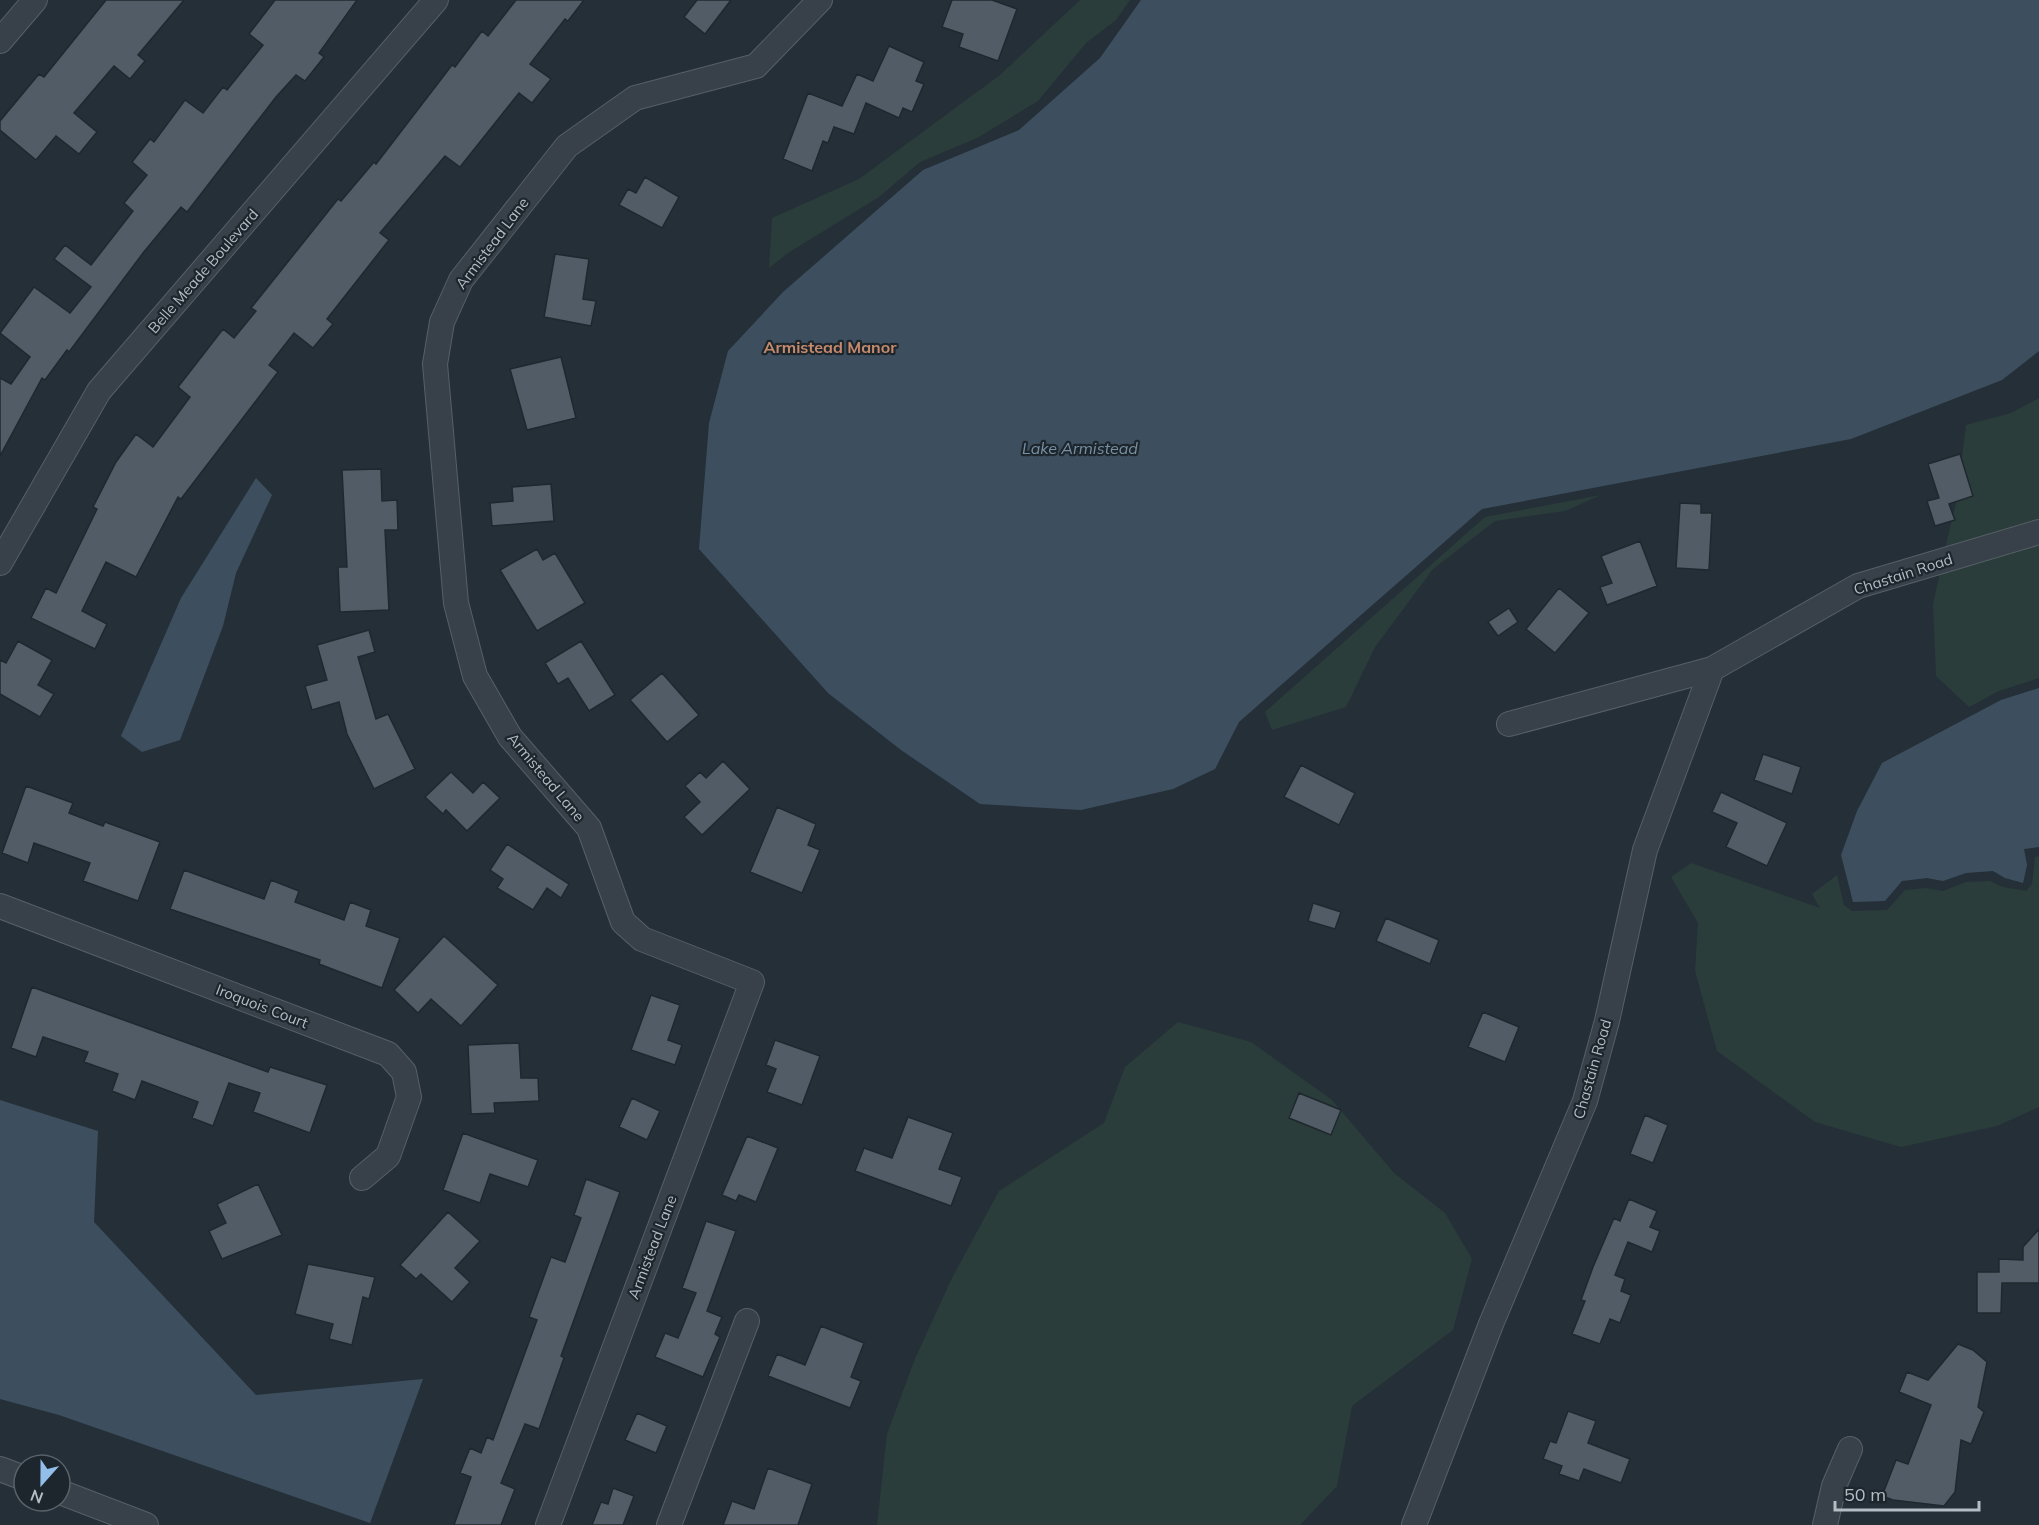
<svg xmlns="http://www.w3.org/2000/svg" width="2039" height="1525" font-family="Mulish,sans-serif">
<style>
.green{fill:#2a3d3b}
.water{fill:#3d4f5f}
.building{fill:#515c66;stroke:#20282f;stroke-width:1.5}
.lines{fill:none;stroke-linecap:round;stroke-linejoin:round}
.minor-casing{stroke:#575f67;stroke-width:26}
.minor{stroke:#384149;stroke-width:24}
.labels{text-anchor:middle;dominant-baseline:central;stroke-width:4.5;stroke-linejoin:round;paint-order:stroke}
.street-label{font-size:15px;fill:#b4bcc4;stroke:#1e262d}
.neighbourhood-label{font-size:16px;font-weight:bold;fill:#c68a6d;stroke:#1e262d}
.water-label{font-size:16px;font-style:italic;fill:#7890a4;stroke:#1e262d}
</style>
<rect width="100%" height="100%" fill="#252f38"/>
<!-- green -->
<path class="green" d="M1080,0H1130L1116,20L1086,43L1038,101L977,138L920,162L879,197L788,253L769,268L772,218L859,179L1000,75Z
M2039,398V520L1945,549L1957,499L1966,425L2011,413Z
M1601,495L1565,511L1495,521L1433,569L1375,647L1346,707L1272,730L1265,712L1485,517Z
M2039,543V678L1999,691L1969,707L1936,676L1933,604L1940,573Z
M2039,856V1107L1997,1126L1901,1147L1815,1122L1717,1051L1695,971L1698,923L1671,877L1691,863L1820,908L1812,894L1837,875L1844,905L1852,911L1887,910L1905,890L1926,888L1943,891L1966,882L1990,881L2003,887L2026,891L2032,884L2035,857Z
M1178,1022L1251,1042L1332,1100L1394,1173L1445,1213L1472,1259L1453,1330L1352,1406L1337,1486L1300,1525H877L887,1434L915,1359L951,1280L999,1191L1104,1123L1125,1067Z"/>
<!-- water -->
<path class="water" d="M1141,0H2039V351L2002,380L1851,439L1482,509L1239,722L1215,769L1173,789L1081,810L980,804L901,750L828,693L699,549L709,423L728,351L783,292L923,170L1019,130L1100,58Z
M256,478L272,495L236,573L223,626L180,740L142,752L121,736L181,598Z
M2039,688V847L2024,849L2027,865L2023,883L2005,878L1993,871L1966,873L1943,881L1927,878L1902,881L1885,901L1853,902L1841,855L1857,811L1882,763L2001,700Z
M0,1100L98,1131L94,1222L256,1395L423,1379L370,1523L59,1415L0,1399Z"/>
<!-- building -->
<path class="building" d="M106,0H184L138,55L145,61L130,79L114,66L74,113L97,132L79,154L56,136L36,160L0,130V121L39,74L44,77Z
M275,0H357L319,53L324,57L305,81L296,75L276,97L187,212L181,207L143,253L69,352L67,350L45,380L42,378L0,456V378L11,384L30,357L0,333L34,287L70,313L91,287L54,259L65,245L91,265L133,211L124,203L147,175L132,162L150,139L154,142L185,100L203,113L223,87L227,90L263,45L249,34Z
M516,0H584L568,21L565,19L530,64L551,79L532,103L519,93L460,167L445,156L380,233L389,240L327,319L333,324L313,348L294,333L269,365L278,372L181,499L178,497L136,577L106,562L82,611L107,624L95,649L31,618L46,588L56,593L97,509L93,507L116,462L136,434L153,447L190,397L178,387L223,329L234,338L256,311L251,308L338,199L341,201L374,162L376,164L452,65L455,67L482,31L488,36Z
M697,0H731L705,34L684,17Z
M952,0H992L1017,9L998,61L959,47L963,34L942,27Z
M889,46L924,62L916,81L924,84L912,112L903,108L899,118L866,103L854,134L834,127L828,143L823,141L812,171L783,159L808,93L842,106L857,74L873,81Z
M645,177L679,197L662,228L619,205L628,189L636,193Z
M555,254L589,259L583,299L596,301L591,326L544,317Z
M561,357L576,418L527,430L510,369Z
M1960,454L1973,496L1949,504L1955,520L1935,526L1927,501L1939,498L1928,464Z
M381,469L382,501L397,500L398,530H385L389,610L340,612L338,567H347L342,470Z
M551,484L554,521L492,526L490,503L513,501L512,487Z
M1680,503L1701,504V513H1712L1709,570L1676,568Z
M1640,541L1657,586L1607,605L1600,587L1612,583L1601,556Z
M537,549L543,560L555,553L585,603L537,631L500,570Z
M1559,588L1589,613L1555,653L1526,629Z
M1509,608L1518,622L1498,636L1488,622Z
M369,630L375,652L358,657L376,719L388,714L415,769L374,789L347,734L339,702L312,710L305,686L327,680L317,645Z
M18,641L52,660L38,685L54,694L40,717L0,694V660L6,663Z
M581,641L615,695L589,711L568,678L558,684L545,663Z
M662,673L699,715L667,742L630,700Z
M1763,754L1801,767L1792,794L1754,780Z
M723,761L750,789L702,835L684,817L700,802L685,786L700,772L706,778Z
M1301,765L1355,793L1339,825L1284,797Z
M451,772L473,793L483,782L500,798L467,831L446,810L443,814L425,797Z
M26,786L73,803L69,813L103,826L105,822L160,842L138,901L83,881L90,863L34,843L28,863L2,853Z
M1721,792L1787,823L1767,866L1726,847L1737,823L1712,812Z
M777,807L816,824L808,845L820,850L802,893L750,872Z
M507,844L569,884L561,898L547,888L533,910L497,888L503,879L490,870Z
M184,870L264,899L271,880L299,891L295,902L344,920L350,902L371,910L366,926L400,938L382,988L319,964L320,960L170,909Z
M1313,903L1341,912L1335,929L1308,921Z
M1386,918L1439,940L1430,964L1376,941Z
M444,936L498,985L461,1026L431,999L418,1013L394,990Z
M32,987L268,1072L270,1067L327,1085L310,1133L253,1112L260,1093L229,1083L213,1126L192,1118L198,1102L142,1081L135,1100L112,1091L118,1074L84,1062L88,1052L43,1037L36,1057L11,1048Z
M651,995L680,1005L668,1040L682,1045L675,1065L631,1050Z
M1483,1012L1519,1027L1505,1062L1468,1047Z
M775,1040L820,1056L802,1105L767,1092L776,1069L766,1065Z
M519,1043L521,1078H538L539,1101L494,1103L495,1113L471,1114L468,1045Z
M1299,1093L1341,1110L1331,1135L1289,1118Z
M632,1098L660,1111L647,1140L619,1127Z
M1645,1115L1668,1125L1653,1163L1630,1154Z
M908,1117L953,1133L939,1169L962,1177L951,1206L855,1171L864,1148L892,1158Z
M463,1133L538,1160L528,1187L490,1174L480,1203L443,1190Z
M747,1136L778,1148L756,1202L739,1195L736,1201L722,1195Z
M586,1179L620,1192L561,1356L564,1358L539,1429L525,1424L501,1483L515,1489L501,1525H454L471,1477L460,1473L470,1448L481,1453L487,1437L493,1440L537,1320L529,1317L551,1257L565,1262L581,1218L574,1215Z
M258,1184L282,1235L222,1259L209,1231L226,1223L217,1204Z
M1629,1199L1657,1211L1650,1227L1660,1231L1652,1252L1628,1242L1615,1275L1625,1279L1621,1291L1631,1295L1620,1323L1610,1319L1600,1344L1572,1334L1585,1301L1581,1300L1593,1267L1614,1218L1620,1221Z
M448,1212L480,1241L455,1268L470,1282L452,1302L421,1274L416,1279L400,1265Z
M706,1221L736,1231L707,1311L722,1317L715,1334L720,1337L703,1377L655,1357L665,1333L678,1338L696,1293L682,1288Z
M2039,1229V1283H2002L2001,1313H1977V1272H1999V1259L2023,1260V1247Z
M308,1264L375,1277L369,1299L363,1297L352,1345L329,1339L333,1324L295,1314Z
M821,1326L864,1343L851,1377L861,1381L850,1408L768,1376L777,1354L805,1365Z
M1958,1344L1973,1350L1987,1362L1978,1407L1984,1412L1971,1444L1961,1440L1955,1492L1944,1506L1893,1500L1882,1496L1896,1460L1908,1464L1931,1405L1899,1392L1907,1372L1928,1380Z
M1568,1411L1596,1421L1588,1443L1630,1459L1621,1483L1584,1469L1579,1481L1559,1474L1562,1466L1543,1459L1550,1441L1556,1443Z
M637,1413L667,1426L656,1453L625,1440Z
M768,1468L812,1484L798,1525H723L732,1501L754,1509Z
M613,1488L634,1496L623,1525H592L601,1502L608,1504Z"/>
<g class="lines">
<!-- minor casing -->
<g class="minor-casing">
<path id="minor" d="M0,41L35,0
M0,563L99,391L436,0
M1509,724L1712,669
M0,906L388,1054L404,1072L409,1097L388,1156L362,1178
M0,1469L24,1478
M60,1492L146,1525
M548,1525L752,982L642,939L623,922L589,828L510,737L475,676L456,603L435,364L442,322L461,280L567,146L635,98L756,66L820,0
M669,1525L747,1321
M1414,1525L1491,1324L1585,1101L1607,1021L1645,850L1712,669L1858,586L2039,532
M1825,1525L1834,1486L1850,1449"/>
</g>
<!-- minor -->
<use href="#minor" class="minor"/>
</g>
<g class="labels">
<!-- street labels -->
<g class="street-label">
<text transform="translate(492 243) rotate(-53)">Armistead Lane</text>
<text transform="translate(203 271) rotate(-49)">Belle Meade Boulevard</text>
<text transform="translate(1903 574) rotate(-18)">Chastain Road</text>
<text transform="translate(546 777) rotate(50)">Armistead Lane</text>
<text transform="translate(262 1006) rotate(21)">Iroquois Court</text>
<text transform="translate(1592 1069) rotate(-74)">Chastain Road</text>
<text transform="translate(652 1247) rotate(-69)">Armistead Lane</text>
</g>
<!-- neighbourhood labels -->
<g class="neighbourhood-label">
<text x="830" y="347">Armistead Manor</text>
</g>
<!-- water labels -->
<g class="water-label">
<text x="1080" y="448">Lake Armistead</text>
</g>
</g>
<!-- north arrow -->
<g transform="translate(42 1483) rotate(201)"><circle r="28" fill="#1e262d" stroke="#5a6269" stroke-width="1.5"/>
<path d="M0-4.5L10 22L0 15L-10 22Z" fill="#93beea"/>
<text y="-9" font-size="16" font-weight="bold" text-anchor="middle" fill="#b4bcc4">N</text>
</g>
<!-- scale -->
<path d="M1835 1501v9h144v-9" fill="none" stroke="#b4bcc4" stroke-width="3"/>
<text x="1844" y="1501" font-size="18" fill="#b4bcc4" stroke="#1e262d" stroke-width="4.5" paint-order="stroke">50 m</text>
</svg>
